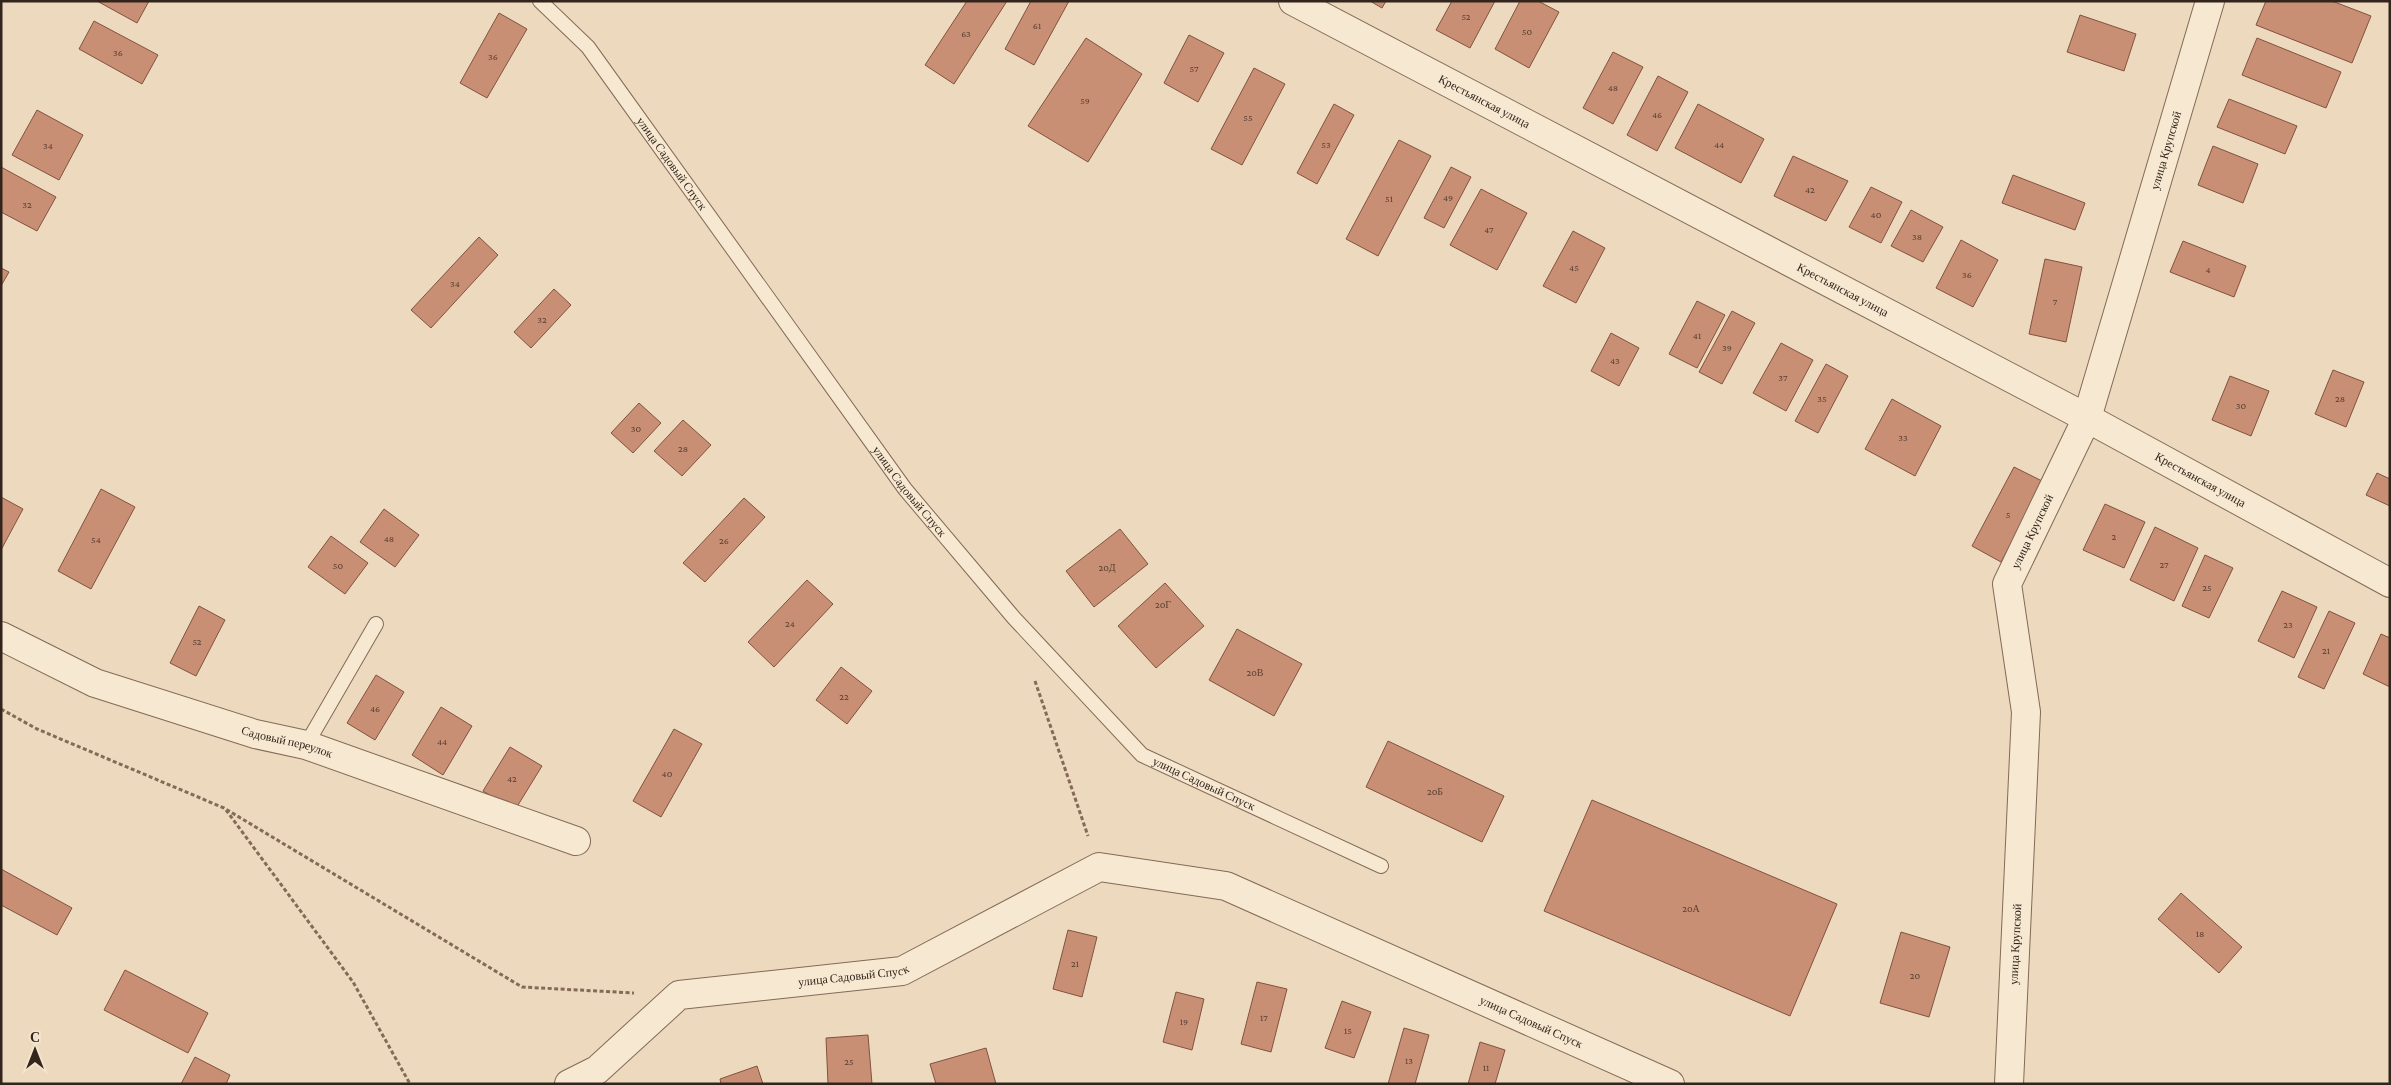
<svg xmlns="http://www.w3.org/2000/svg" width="2391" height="1085" font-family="'Crimson Pro',serif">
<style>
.building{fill:#c98f75;stroke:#82523e}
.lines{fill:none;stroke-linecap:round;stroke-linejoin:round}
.lane-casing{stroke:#846a57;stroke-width:16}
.street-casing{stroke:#846a57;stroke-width:30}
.path{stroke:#846a57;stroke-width:3;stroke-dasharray:4 2.5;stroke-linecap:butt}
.lane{stroke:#f7e8d1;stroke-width:14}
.street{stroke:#f7e8d1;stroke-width:28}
.labels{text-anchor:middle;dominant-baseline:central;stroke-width:5;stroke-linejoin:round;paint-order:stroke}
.number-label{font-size:10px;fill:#584032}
.street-label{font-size:12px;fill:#33251c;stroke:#f4e4cd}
</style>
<rect width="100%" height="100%" fill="#ecd9be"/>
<!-- building -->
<path class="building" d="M97,1H149L137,23Z
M967,1H1007L954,84L925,65Z
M1031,1H1069L1034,65L1005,49Z
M1370,1H1386L1382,8Z
M1452,1H1495L1470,48L1436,30Z
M1520,1H1538L1559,12L1529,68L1495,49Z
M2266,1H2332L2371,16L2352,63L2256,25Z
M499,13L527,29L487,98L460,83Z
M2080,15L2136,34L2124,71L2067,52Z
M94,21L158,55L142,84L79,49Z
M1189,35L1224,53L1198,102L1164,83Z
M1086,38L1142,74L1088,162L1028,126Z
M2257,38L2341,72L2326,108L2242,75Z
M1613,52L1643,67L1613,124L1583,108Z
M1254,68L1285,84L1242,165L1211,149Z
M1658,76L1688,92L1657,151L1627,135Z
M2229,99L2297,126L2285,154L2217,127Z
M1334,104L1354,115L1317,184L1297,173Z
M1698,104L1764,139L1741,183L1675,148Z
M37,110L83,135L59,180L12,155Z
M1399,140L1431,156L1378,256L1346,239Z
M2213,146L2258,164L2243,203L2198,185Z
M1793,156L1848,181L1826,221L1774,196Z
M1,167L56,197L37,231L1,212Z
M1451,167L1471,177L1444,228L1424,218Z
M2013,175L2085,203L2075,230L2002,203Z
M1871,187L1902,202L1881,243L1849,227Z
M1481,189L1527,213L1497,270L1450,245Z
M1911,210L1943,227L1923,262L1891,246Z
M1573,231L1605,248L1576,303L1543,286Z
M479,237L498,255L431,328L411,310Z
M1961,240L1998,260L1973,307L1936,288Z
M2183,241L2246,266L2234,297L2170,272Z
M2045,259L2082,267L2066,342L2029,334Z
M1,268L9,272L1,286Z
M554,289L571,305L531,348L514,332Z
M1697,301L1725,315L1697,368L1669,354Z
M1732,311L1755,323L1722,384L1699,372Z
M1611,333L1639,348L1619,386L1591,371Z
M1781,343L1813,360L1786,411L1753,393Z
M1826,364L1848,376L1818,433L1795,421Z
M2333,370L2364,382L2346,427L2315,414Z
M2230,376L2269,391L2251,436L2212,420Z
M1892,399L1941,426L1915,476L1865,449Z
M639,403L661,423L633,453L611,433Z
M683,420L711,445L682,476L654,451Z
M2014,467L2044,482L2001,562L1972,546Z
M2377,473L2390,479V506L2366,495Z
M101,489L135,507L91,589L58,571Z
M1,497L23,509L1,550Z
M744,498L765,517L705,582L683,563Z
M2105,504L2145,522L2124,568L2083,550Z
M384,509L419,535L395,567L360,542Z
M2155,527L2198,548L2174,601L2130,580Z
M1120,529L1148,564L1094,607L1066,571Z
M331,536L368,563L345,594L308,567Z
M2205,555L2233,568L2209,618L2182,606Z
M807,580L833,604L774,667L748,642Z
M1165,583L1204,626L1156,668L1118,626Z
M2282,591L2317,607L2294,658L2258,641Z
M199,606L225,620L196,676L170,663Z
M2329,611L2355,623L2324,689L2298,677Z
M1237,629L1302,664L1274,716L1209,680Z
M2381,634L2390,638V687L2363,674Z
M841,667L872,691L847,724L816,700Z
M376,675L404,692L375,740L347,723Z
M441,707L472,726L443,775L412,755Z
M674,729L702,744L661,817L633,801Z
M1388,741L1504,796L1482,842L1366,787Z
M510,747L542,766L515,810L483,791Z
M1592,800L1837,904L1790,1016L1544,911Z
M1,869L72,908L57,935L1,905Z
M2181,893L2242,947L2219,973L2158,919Z
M1068,930L1097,937L1082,997L1053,989Z
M1901,932L1950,947L1929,1017L1880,1003Z
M125,970L208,1013L188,1053L104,1010Z
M1257,982L1287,989L1271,1052L1241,1044Z
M1176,992L1204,999L1192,1050L1163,1042Z
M1342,1001L1371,1012L1354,1058L1325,1048Z
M1404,1028L1429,1035L1415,1084H1388Z
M868,1035L872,1084H828L826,1038Z
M1480,1042L1505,1050L1495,1084H1468Z
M986,1048L996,1084H936L930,1064Z
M195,1057L230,1075L226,1084H181Z
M757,1066L763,1084H721L720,1079Z"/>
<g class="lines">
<!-- lane casing -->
<g class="lane-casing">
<g id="lane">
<path id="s1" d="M540,1L588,47L905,489L1014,618L1142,755L1381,866"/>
<path d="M306,745L376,624"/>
</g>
</g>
<!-- street casing -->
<g class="street-casing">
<g id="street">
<path id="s2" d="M1293,1L2087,418L2390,583"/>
<path id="s3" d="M1,636L95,683L255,734L306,745L576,841"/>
<path id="s4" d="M569,1084L597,1070L679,995L902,971L1099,867L1226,886L1670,1084"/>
<path id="s5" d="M2009,1084L2026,712L2007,584L2087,418L2210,1"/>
</g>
</g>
<!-- path -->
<path class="path" d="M1035,681L1088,836
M1,709L37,729L224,808L522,987L634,993
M226,810L353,982L410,1084"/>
<!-- lane -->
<use href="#lane" class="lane"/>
<!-- street -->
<use href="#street" class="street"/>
</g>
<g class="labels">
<!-- number labels -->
<g class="number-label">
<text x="1466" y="16">52</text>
<text x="1037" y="25">61</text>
<text x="1527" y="31">50</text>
<text x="966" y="33">63</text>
<text x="118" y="52">36</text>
<text x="493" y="56">36</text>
<text x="1194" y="68">57</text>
<text x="1613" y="87">48</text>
<text x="1085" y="100">59</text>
<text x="1657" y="114">46</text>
<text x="1248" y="117">55</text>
<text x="1326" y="144">53</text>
<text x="1719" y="144">44</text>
<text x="48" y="145">34</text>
<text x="1810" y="189">42</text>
<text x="1448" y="197">49</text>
<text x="1389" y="198">51</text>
<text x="27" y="204">32</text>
<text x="1876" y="214">40</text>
<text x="1489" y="229">47</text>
<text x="1917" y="236">38</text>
<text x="1574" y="267">45</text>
<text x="2208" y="269">4</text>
<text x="1967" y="274">36</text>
<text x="455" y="283">34</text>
<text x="2055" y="301">7</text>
<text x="542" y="319">32</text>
<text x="1697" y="335">41</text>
<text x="1727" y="347">39</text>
<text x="1615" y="360">43</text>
<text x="1783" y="377">37</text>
<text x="1822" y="398">35</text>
<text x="2340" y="398">28</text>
<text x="2241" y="405">30</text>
<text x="636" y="428">30</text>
<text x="1903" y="437">33</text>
<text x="683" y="448">28</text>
<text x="2008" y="514">5</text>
<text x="2114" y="536">2</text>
<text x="389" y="538">48</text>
<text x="96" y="539">54</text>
<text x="724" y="540">26</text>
<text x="2164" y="564">27</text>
<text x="338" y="565">50</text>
<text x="1107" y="567">20Д</text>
<text x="2207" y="587">25</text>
<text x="1163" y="604">20Г</text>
<text x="790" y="623">24</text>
<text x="2288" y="624">23</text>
<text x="197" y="641">52</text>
<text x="2326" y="650">21</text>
<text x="1255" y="672">20В</text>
<text x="844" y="696">22</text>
<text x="375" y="708">46</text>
<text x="442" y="741">44</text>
<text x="667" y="773">40</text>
<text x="512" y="778">42</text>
<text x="1435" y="791">20Б</text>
<text x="1691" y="908">20А</text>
<text x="2200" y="933">18</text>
<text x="1075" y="963">21</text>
<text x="1915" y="975">20</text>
<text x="1264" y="1017">17</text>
<text x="1184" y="1021">19</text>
<text x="1348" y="1030">15</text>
<text x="1409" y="1060">13</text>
<text x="849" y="1061">25</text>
<text x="1486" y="1067">11</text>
</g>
<!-- street labels -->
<g class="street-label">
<text stroke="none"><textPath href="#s2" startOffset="216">Крестьянская улица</textPath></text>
<text stroke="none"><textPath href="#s5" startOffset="965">улица Крупской</textPath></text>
<text stroke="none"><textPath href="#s1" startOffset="210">улица Садовый Спуск</textPath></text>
<text stroke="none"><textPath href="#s2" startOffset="621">Крестьянская улица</textPath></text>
<text stroke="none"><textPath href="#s2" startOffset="1026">Крестьянская улица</textPath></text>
<text stroke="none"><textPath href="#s1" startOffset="615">улица Садовый Спуск</textPath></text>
<text stroke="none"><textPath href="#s5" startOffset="560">улица Крупской</textPath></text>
<text stroke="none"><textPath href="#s3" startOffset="306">Садовый переулок</textPath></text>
<text stroke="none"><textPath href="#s1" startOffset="1035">улица Садовый Спуск</textPath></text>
<text stroke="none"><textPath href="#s5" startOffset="140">улица Крупской</textPath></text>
<text stroke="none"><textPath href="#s4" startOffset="318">улица Садовый Спуск</textPath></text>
<text stroke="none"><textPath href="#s4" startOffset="1052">улица Садовый Спуск</textPath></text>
</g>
</g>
<!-- border -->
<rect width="2391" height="1085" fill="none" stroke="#33251c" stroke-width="5"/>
<!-- north arrow -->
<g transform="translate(35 1050)" stroke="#f4e4cd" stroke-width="4" paint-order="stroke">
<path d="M0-4L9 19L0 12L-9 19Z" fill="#33251c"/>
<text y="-8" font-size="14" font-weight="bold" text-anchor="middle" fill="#33251c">С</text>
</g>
</svg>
